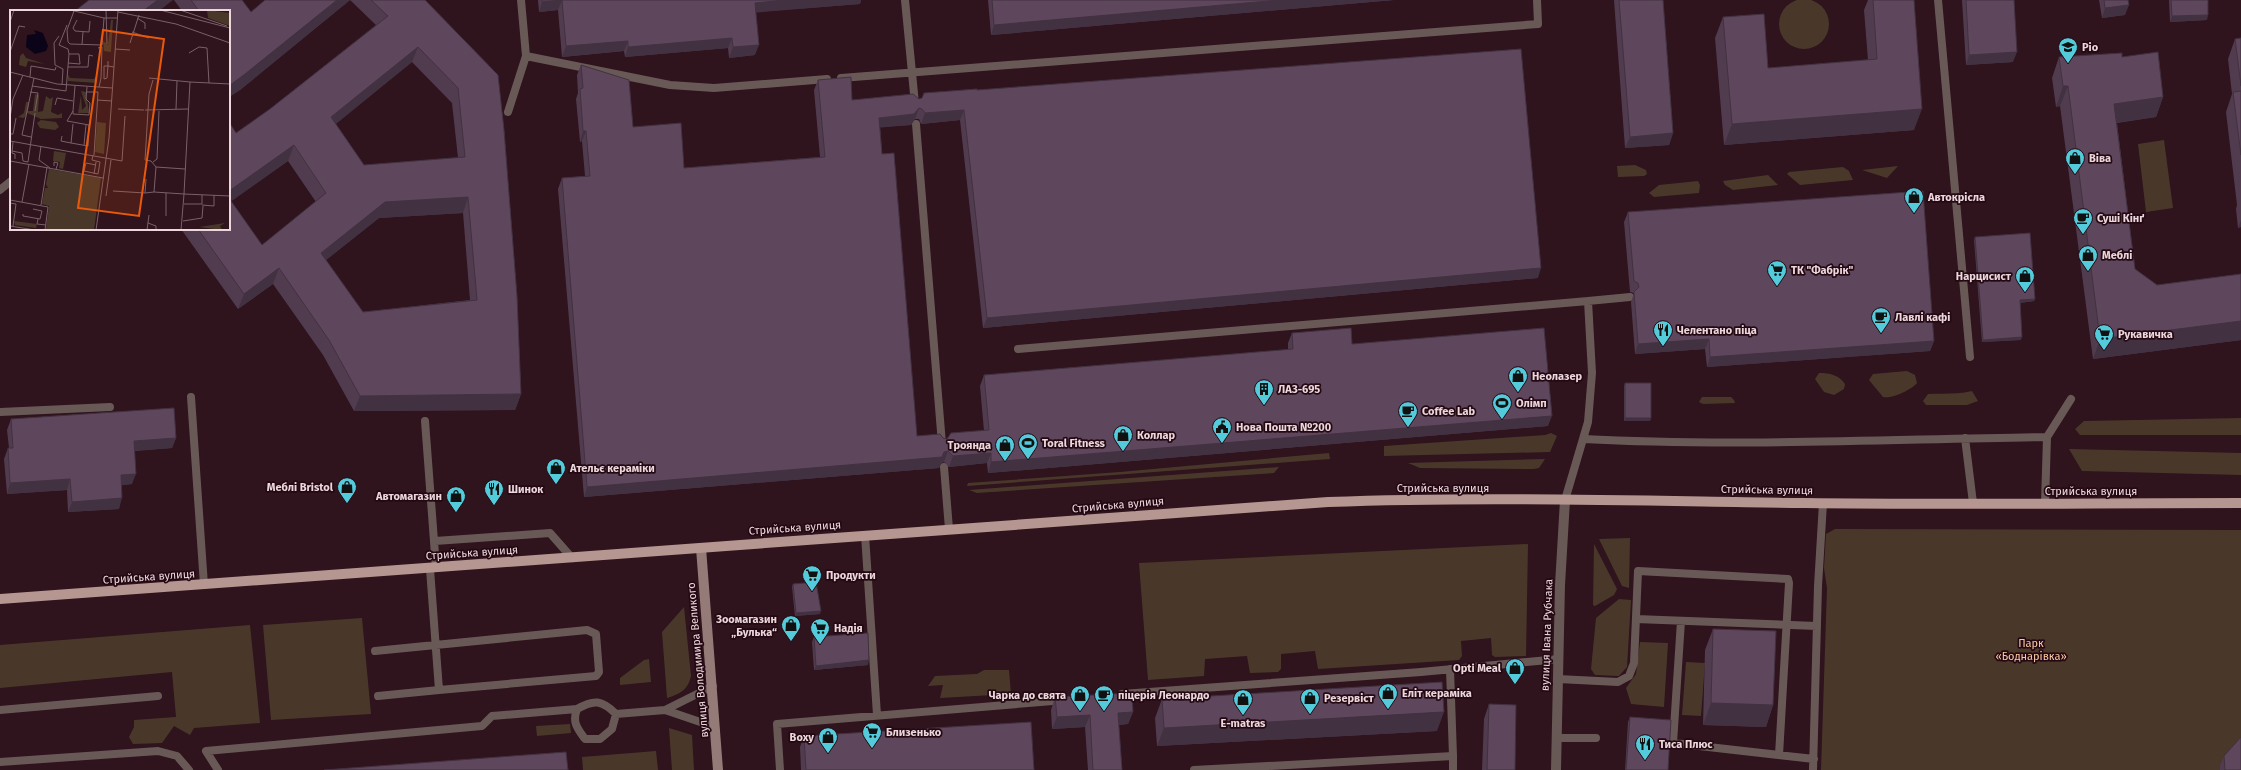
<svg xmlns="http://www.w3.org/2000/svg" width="2241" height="770" font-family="'Fira Sans',sans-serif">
	<rect width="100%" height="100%" fill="#2f131d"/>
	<!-- green -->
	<path fill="#49382a" d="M1779 24a25 25 0 1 1 50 0a25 25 0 1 1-50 0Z
		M2164,140L2173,208L2146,212L2138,144Z
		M1635,165L1646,170L1647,174L1644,176L1618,177L1617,166Z
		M1898,166L1887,178L1862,170Z
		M1843,167L1849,171L1853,180L1800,185L1787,174L1789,172Z
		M1768,175L1778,185L1733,190L1725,185L1723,181Z
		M1698,181L1700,185L1699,193L1654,197L1649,193L1659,185Z
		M1907,371L1915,375L1917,383C1911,390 1892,399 1883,397L1869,380L1873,374Z
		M1819,373C1830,373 1839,375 1845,384L1844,389L1834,395L1824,392L1815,379Z
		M1972,391L1978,401L1967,405H1926L1923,401L1928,394C1943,393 1957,395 1972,391Z
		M1702,397H1731L1734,400L1735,403L1703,404L1699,402Z
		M2241,418V435H2080L2075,429L2084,421Z
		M1551,433L1557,436L1550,452L1384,456V446L1545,435Z
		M2069,449L2241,453V475L2082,471Z
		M1329,453L1330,459L967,486L968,483L1120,472Z
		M1545,459L1539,468L1534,469L1420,468L1408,463Z
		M1279,467L1274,473L977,493L969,490Z
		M1835,529L2241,530V770H1821L1827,588L1824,568L1826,534Z
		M1630,538L1629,588L1622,586L1599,539Z
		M1528,544L1526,656L1495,657L1492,655L1491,638L1461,641L1462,656L1459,660L1318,669L1315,651L1281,654V669L1278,672L1250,673L1247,656L1205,659L1204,676L1148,680L1139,563Z
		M1594,544L1617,589L1614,595L1595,606L1593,605Z
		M1619,599L1631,600L1627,667L1619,676L1595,675L1591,669L1596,618Z
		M684,607L691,676C688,690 680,694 667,698L662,632Z
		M362,618L371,714L271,720L263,625Z
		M250,625L260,723L194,728L190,735L174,726L162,743L133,744L129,737L134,727V720L176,717L172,672L0,688V645Z
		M1640,642L1668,643L1664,707L1631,704L1626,688L1636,674Z
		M649,659L651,682L620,685V678L644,660Z
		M1686,662L1705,663L1701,716L1682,715Z
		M984,670H1009L1011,694L940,698L943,685L928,686L935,676L977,674Z
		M570,724L571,733L537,736L536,726Z
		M669,728L692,735L694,770H672Z
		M656,751L658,770H583L582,757Z"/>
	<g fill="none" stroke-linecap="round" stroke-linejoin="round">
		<!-- service -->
		<path stroke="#695956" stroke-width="8" d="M905,0L915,104
			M1938,0L1970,357
			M526,56L670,85L714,88L827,79
			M841,78L1538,24L1537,0
			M508,112L526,56L521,0
			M916,124L942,444
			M0,190L11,181
			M1588,301L1630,297
			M1018,349L1588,301L1592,373L1588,422L1565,500
			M191,397L204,585
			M0,412L110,407
			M425,421L436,568
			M1965,438L1973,503
			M1583,439C1737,447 1892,439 2047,437
			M944,467L949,529
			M2045,503L2047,437L2071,399
			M865,535L877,715
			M435,541L550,533L572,558
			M1636,619L1817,626
			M1681,621L1673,743L1814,759
			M375,651L587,630L596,634L599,672L596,676L439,690L430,569
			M1450,669L1453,756
			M1558,679L1618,682L1629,676L1634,663L1638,571L1788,579L1789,583L1779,755
			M1122,694L1421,672L1559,659
			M378,696L439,690
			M577,709C572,722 577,728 585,739H600L612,729L616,714
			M0,710L158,696
			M665,710L715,727
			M1557,738H1596
			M0,762L158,751L177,756L189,770
			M218,770L206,751L482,726L492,716L577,709C594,699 602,700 616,714L665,710L713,686
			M780,770L777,724L1065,700
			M1194,770L1453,756V770
			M1813,770L1818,586L1823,503"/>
		<!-- tertiary -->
		<path stroke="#695956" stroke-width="10" d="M1556,770L1560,585L1565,500"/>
		<!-- secondary -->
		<path stroke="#957b77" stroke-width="10" d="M701,548L718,770"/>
		<!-- primary -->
		<path stroke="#b69690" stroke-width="10" d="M0,599L1328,502C1487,496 1646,501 1805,503C1950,505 2096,503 2241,503"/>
	</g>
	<!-- wall -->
	<path fill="#513c4f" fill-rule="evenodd" d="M174,0H242L251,12L265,0H425L498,75L504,130L517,296L521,394L515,410L354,411L323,355L273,284L238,309L181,229H229V122L236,133L270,109L376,25L350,0L240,90L229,97V11H182ZM412,62L452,103L458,158L364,165L335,124ZM288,161L316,202L262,245L231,201ZM463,213L470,300L363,312L326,260L379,218Z
		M538,0H861L860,4L756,12L755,55L729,58L728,48L625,57L624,51L562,57L558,10L539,12Z
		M988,0H1394L991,35Z
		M1614,0H1663L1673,133L1669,145L1625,148Z
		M1868,0H1914V130L1724,145L1715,38L1723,17L1768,68L1868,60L1864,10Z
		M1962,0H2014L2013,62L1966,65Z
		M2099,0H2128L2125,15L2102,18Z
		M2169,0H2208L2207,20L2170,22Z
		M2241,38V227L2238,228L2236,209L2237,205L2226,112L2232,94L2228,59L2235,39Z
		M2059,57H2122L2163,97L2156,117L2117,123L2135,269L2157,285L2241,274V340L2093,359L2060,106L2056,107L2052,78Z
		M581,65L633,127L684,168L820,157L814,90L818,80L852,100L919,99L977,90L1538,278L983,328L960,120L921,124L919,119H915L911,125L880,127L882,154L917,436L947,439L984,431L980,386L984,375L1288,350V343L1292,333L1352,344L1548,426L988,473L987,463L949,467L944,462L941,463L939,468L584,497L558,189L562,178L585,176L582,141L580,142L576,99L578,93L577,75Z
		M1628,212L1934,341L1930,351L1707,367L1705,349L1635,354L1631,302L1634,293L1630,292L1624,222Z
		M1975,237L2035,299L2034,301L2020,303L2021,340L1982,342L1974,240Z
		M1625,383L1651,418L1650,421H1624V386Z
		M11,419L176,438L172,448L135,451L132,484L122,485L119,509L68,512L67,490L7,494L4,459L8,448H9L7,430Z
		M793,584L820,614L795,616L792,587Z
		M1713,629L1773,705L1766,727L1703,725L1705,650Z
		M814,637L868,665L814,670L812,642Z
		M1055,697L1133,712L1128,724L1119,725L1122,770H1088L1085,727L1052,729L1051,710Z
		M1162,699L1437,731L1157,746L1155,718Z
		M1489,704L1515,770H1482L1484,719Z
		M1630,717L1668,770H1625L1628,722Z
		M804,736L1034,770H801L800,747Z
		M2224,756L2241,770H2220V766Z"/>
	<!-- shaded-wall -->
	<path fill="#423140" d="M158,0H173L159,11H143Z
		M337,0H350L240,90L229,97V86Z
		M562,0L558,10L539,12L542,2Z
		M785,0H861L860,4L751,13L755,3Z
		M1280,0H1394L991,35L994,25Z
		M2129,5L2125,15L2102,18L2105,8Z
		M2208,15L2207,20L2170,22L2172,16Z
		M732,38L728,48L625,57L628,47Z
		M628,41L624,51L562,57L566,46Z
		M759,45L755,55L729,58L733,47Z
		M418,47L412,62L325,133L331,117Z
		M2017,52L2013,62L1966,65L1969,55Z
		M2063,86H2068L2060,106L2056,107Z
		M2163,97L2156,117L2107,124L2114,104Z
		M919,108L915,119L911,125L875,128L879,118Z
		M1922,109L1914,130L1724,145L1732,124Z
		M964,110L960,120L921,124L925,113Z
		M583,131H586L582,141L580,142Z
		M1673,133L1669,145L1625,148L1630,137Z
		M294,145L288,161L229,203V191Z
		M468,197L463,213L379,218L316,268L321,253L385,202Z
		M2241,220V227L2238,228Z
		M279,268L273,284L238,309L244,294Z
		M1541,268L1538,278L983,328L987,318Z
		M2035,299L2034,301L2019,303L2020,300Z
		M2241,321V340L2093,359L2100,339Z
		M2022,337L2021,340L1982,342L1983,340Z
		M1709,339L1705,349L1635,354L1638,344Z
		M1934,341L1930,351L1707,367L1710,357Z
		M521,394L515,410L354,411L360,396Z
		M1552,416L1548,426L988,473L991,462Z
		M1625,418H1651L1650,421H1624Z
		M176,438L172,448L130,451L134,441Z
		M948,451L944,462L941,463L939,468L584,497L587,487L944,452Z
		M991,453L987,463L949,467L953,456Z
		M136,474L132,484L117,486L121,475Z
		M70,479L67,490L7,494L10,483Z
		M122,498L119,509L68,512L72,502Z
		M821,611L820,614L795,616L796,613Z
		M869,660L868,665L814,670L816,666Z
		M1711,703L1773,705L1766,727L1703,725Z
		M1133,712L1128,724L1114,725L1118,713Z
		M1444,712L1437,731L1157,746L1164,728Z
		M1090,715L1085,727L1052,729L1057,717Z"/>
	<!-- building -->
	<path fill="#5e465c" stroke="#423140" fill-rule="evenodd" d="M89,0H158L143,11H75Z
		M191,0H242L251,12L265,0H337L245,74L229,86V11H199Z
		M371,0H425L498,75L504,130L517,296L521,394L360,396L329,340L279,268L244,294L198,229H229V198L262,245L326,193L294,145L229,191V122L236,133L270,109L388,16ZM418,47L458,88L465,157L364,165L331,117ZM468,197L477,300L363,312L321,253L385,202Z
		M542,0H785L755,3L759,45L733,47L732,38L628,47V41L566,46L562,0L542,2Z
		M992,0H1280L994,25Z
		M1619,0H1663L1673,133L1630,137Z
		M1873,0H1914L1922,109L1732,124L1723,17L1764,14L1768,68L1877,59Z
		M1966,0H2014L2017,52L1969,55Z
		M2104,0H2128L2129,5L2105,8Z
		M2171,0H2208V15L2172,16Z
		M2241,38V86L2235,39Z
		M1521,49L1541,268L987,318L964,110L925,113L922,109L919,108L914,114L879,118L882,154L894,153L917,436L940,434L943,438L947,439L951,433L989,430L984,375L1293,349L1292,333L1351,328L1352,344L1544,328L1552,416L991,462V453L953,456L948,451L944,452L942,457L587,487L562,178L590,176L586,131H583L580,89L583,88L581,65L629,80L633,127L681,123L684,168L825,157L818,80L851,77L852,100L913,94L919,99L922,98L924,93L977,89V90Z
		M2158,52L2163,97L2114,104L2135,269L2157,285L2241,274V321L2100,339L2068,86H2063L2059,57L2122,53V57Z
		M2241,91V155L2233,92Z
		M1923,191L1934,341L1710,357L1709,339L1638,344L1634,292L1639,287L1638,283L1634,281L1628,212Z
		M2030,233L2035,299L2020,300L2022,337L1983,340L1975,237Z
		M1625,383H1651V418H1625Z
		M174,408L176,438L134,441L136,474L121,475L122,498L72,502L70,479L10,483L8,448H13L11,419Z
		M816,582L821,611L796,613L793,584Z
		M1713,629L1776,631L1773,705L1711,703Z
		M868,633L869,660L816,666L814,637Z
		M1442,682L1444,712L1164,728L1162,699Z
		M1132,693L1133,712L1118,713L1122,770H1093L1090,715L1057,717L1055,697Z
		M1489,704L1516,705L1515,770H1487Z
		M1630,717L1671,720L1668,770H1626Z
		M1031,722L1034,770H806L804,736Z
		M2241,737V770H2225L2224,756Z
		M566,752L568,770H324Z"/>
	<!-- icons -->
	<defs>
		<symbol id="school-pin" viewBox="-11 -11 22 30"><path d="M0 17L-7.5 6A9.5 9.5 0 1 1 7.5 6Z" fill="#53cbdb" stroke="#240913"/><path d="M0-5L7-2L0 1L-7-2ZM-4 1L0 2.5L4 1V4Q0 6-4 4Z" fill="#111"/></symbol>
		<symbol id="shop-pin" viewBox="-11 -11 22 30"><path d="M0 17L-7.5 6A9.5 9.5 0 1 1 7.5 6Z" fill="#53cbdb" stroke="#240913"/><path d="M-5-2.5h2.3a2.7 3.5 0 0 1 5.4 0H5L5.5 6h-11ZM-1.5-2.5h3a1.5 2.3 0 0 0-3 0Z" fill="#111"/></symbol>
		<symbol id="cafe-pin" viewBox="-11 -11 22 30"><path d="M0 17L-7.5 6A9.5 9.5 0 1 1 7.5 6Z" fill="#53cbdb" stroke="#240913"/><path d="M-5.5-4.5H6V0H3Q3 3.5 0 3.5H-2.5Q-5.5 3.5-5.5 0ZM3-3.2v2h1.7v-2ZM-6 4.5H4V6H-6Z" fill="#111"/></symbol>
		<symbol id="supermarket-pin" viewBox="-11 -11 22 30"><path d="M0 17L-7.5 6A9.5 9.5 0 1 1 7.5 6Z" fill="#53cbdb" stroke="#240913"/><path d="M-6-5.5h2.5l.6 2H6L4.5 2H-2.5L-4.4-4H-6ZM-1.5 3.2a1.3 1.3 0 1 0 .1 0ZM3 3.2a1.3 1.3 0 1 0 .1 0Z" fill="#111"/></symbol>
		<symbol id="restaurant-pin" viewBox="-11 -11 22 30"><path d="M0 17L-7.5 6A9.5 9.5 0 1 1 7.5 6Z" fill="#53cbdb" stroke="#240913"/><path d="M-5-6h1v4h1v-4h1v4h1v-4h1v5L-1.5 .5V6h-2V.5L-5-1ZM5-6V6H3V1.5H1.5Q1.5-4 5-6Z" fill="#111"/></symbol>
		<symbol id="building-pin" viewBox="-11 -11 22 30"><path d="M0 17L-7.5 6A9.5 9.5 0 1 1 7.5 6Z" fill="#53cbdb" stroke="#240913"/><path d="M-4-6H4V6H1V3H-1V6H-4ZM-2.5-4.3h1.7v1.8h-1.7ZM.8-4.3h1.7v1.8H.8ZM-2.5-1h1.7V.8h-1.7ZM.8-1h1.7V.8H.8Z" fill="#111"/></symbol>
		<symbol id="stadium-pin" viewBox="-11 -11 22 30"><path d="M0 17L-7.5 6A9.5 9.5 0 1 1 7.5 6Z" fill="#53cbdb" stroke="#240913"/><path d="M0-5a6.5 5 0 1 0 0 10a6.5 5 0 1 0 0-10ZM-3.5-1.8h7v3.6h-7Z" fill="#111"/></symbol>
		<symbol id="civic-pin" viewBox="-11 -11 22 30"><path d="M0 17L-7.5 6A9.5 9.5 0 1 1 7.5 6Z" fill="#53cbdb" stroke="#240913"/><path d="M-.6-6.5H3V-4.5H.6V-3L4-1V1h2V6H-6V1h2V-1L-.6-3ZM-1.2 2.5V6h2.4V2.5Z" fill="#111"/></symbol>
	</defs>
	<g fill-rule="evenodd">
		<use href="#school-pin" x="2057" y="36" width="22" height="30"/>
		<use href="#shop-pin" x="2064" y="147" width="22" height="30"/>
		<use href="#shop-pin" x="1903" y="186" width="22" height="30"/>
		<use href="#cafe-pin" x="2072" y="207" width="22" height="30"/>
		<use href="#shop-pin" x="2077" y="244" width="22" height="30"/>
		<use href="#supermarket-pin" x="1766" y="259" width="22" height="30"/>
		<use href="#shop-pin" x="2014" y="265" width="22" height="30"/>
		<use href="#cafe-pin" x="1870" y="306" width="22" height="30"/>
		<use href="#restaurant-pin" x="1652" y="319" width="22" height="30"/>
		<use href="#supermarket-pin" x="2093" y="323" width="22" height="30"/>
		<use href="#shop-pin" x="1507" y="365" width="22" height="30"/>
		<use href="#building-pin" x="1253" y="378" width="22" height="30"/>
		<use href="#stadium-pin" x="1491" y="392" width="22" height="30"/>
		<use href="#cafe-pin" x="1397" y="400" width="22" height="30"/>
		<use href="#civic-pin" x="1211" y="416" width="22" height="30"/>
		<use href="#shop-pin" x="1112" y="424" width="22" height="30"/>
		<use href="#stadium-pin" x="1017" y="432" width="22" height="30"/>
		<use href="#shop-pin" x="994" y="434" width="22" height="30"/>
		<use href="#shop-pin" x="545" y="457" width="22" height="30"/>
		<use href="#shop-pin" x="336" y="476" width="22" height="30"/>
		<use href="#restaurant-pin" x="483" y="478" width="22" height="30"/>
		<use href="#shop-pin" x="445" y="485" width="22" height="30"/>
		<use href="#supermarket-pin" x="801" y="564" width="22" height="30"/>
		<use href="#shop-pin" x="780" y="614" width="22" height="30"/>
		<use href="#supermarket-pin" x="809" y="617" width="22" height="30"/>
		<use href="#shop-pin" x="1504" y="657" width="22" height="30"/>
		<use href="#shop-pin" x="1377" y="682" width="22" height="30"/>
		<use href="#shop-pin" x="1069" y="684" width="22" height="30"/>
		<use href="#cafe-pin" x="1093" y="684" width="22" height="30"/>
		<use href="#shop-pin" x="1299" y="687" width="22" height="30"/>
		<use href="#shop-pin" x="1232" y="688" width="22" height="30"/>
		<use href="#supermarket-pin" x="861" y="721" width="22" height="30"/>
		<use href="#shop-pin" x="817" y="726" width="22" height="30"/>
		<use href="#restaurant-pin" x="1634" y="733" width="22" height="30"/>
	</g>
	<g text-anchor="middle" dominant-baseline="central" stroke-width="3.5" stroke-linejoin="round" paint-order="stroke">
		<!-- poi labels -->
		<g font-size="11" font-weight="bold" fill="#ebd7dc" stroke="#240913" text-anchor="start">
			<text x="2082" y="47">Ріо</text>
			<text x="2089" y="158">Віва</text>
			<text x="1928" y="197">Автокрісла</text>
			<text x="2097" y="218">Суші Кінґ</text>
			<text x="2102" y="255">Меблі</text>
			<text x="1791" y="270">ТК "Фабрік"</text>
			<text x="2011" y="276" text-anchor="end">Нарцисист</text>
			<text x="1895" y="317">Лавлі кафі</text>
			<text x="1677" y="330">Челентано піца</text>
			<text x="2118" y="334">Рукавичка</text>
			<text x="1532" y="376">Неолазер</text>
			<text x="1278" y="389">ЛАЗ-695</text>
			<text x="1516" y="403">Олімп</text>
			<text x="1422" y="411">Coffee Lab</text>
			<text x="1236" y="427">Нова Пошта №200</text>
			<text x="1137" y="435">Коллар</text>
			<text x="1042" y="443">Toral Fitness</text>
			<text x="991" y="445" text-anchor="end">Троянда</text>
			<text x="570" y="468">Ательє кераміки</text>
			<text x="333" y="487" text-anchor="end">Меблі Bristol</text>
			<text x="508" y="489">Шинок</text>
			<text x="442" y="496" text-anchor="end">Автомагазин</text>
			<text x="826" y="575">Продукти</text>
			<text x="777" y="619" text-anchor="end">Зоомагазин<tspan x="777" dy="13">„Булька“</tspan></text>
			<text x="834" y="628">Надія</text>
			<text x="1501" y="668" text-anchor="end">Opti Meal</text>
			<text x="1402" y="693">Еліт кераміка</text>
			<text x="1066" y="695" text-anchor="end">Чарка до свята</text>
			<text x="1118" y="695">піцерія Леонардо</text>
			<text x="1324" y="698">Резервіст</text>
			<text x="1243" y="723" text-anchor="middle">E-matras</text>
			<text x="886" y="732">Близенько</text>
			<text x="814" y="737" text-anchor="end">Boxy</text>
			<text x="1659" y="744">Тиса Плюс</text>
		</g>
		<!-- street labels -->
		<g font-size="11" fill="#ebd7dc" stroke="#240913">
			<text x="1443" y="488">Стрийська вулиця</text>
			<text transform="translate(1767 490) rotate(1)">Стрийська вулиця</text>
			<text x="2091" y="491">Стрийська вулиця</text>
			<text transform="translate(1118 505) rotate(-5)">Стрийська вулиця</text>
			<text transform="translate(795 528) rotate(-4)">Стрийська вулиця</text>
			<text transform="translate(472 553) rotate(-4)">Стрийська вулиця</text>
			<text transform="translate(149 577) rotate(-4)">Стрийська вулиця</text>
			<text transform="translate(1547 635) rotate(-88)">вулиця Івана Рубчака</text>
			<text transform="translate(698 660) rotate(-95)">вулиця Володимира Великого</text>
		</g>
		<!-- park labels -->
		<g font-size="11" fill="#fbcaa3" stroke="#240913">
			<text x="2031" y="643">Парк<tspan x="2031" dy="13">«Боднарівка»</tspan></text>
		</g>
	</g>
	<!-- overview -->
	<g transform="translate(10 10)">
		<rect width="220" height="220" fill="#2f131d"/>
		<path d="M197,0L220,3V16L198,8ZM101,10H103L101,42L94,41L93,31L98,35ZM13,43L16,48L35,54L18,51L16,57L9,55L10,46ZM58,65L60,68L84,69L86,66L87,73L58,71ZM71,81L76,82L79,103H68L71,85L72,100L76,96ZM25,84L29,85L28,102L33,101L36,86L40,89L43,87L41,102L48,105L52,103V108L31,109L17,103L14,108L8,107L14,103L16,92H19L18,101H23ZM31,110L46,112L49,117L45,120L30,118L27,113ZM87,112L96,113L94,144L85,142ZM44,141L56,143L53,159L49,158L50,152L43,151ZM39,159L91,168L84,220L36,219L39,196L32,194L35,178H38L36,174ZM4,211L27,214L26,218L5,215ZM215,213L210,216L212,220L189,217Z" fill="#49382a"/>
		<path d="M24,20L33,23L38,36L36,41L25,44L16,37L17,25L26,24Z" fill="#0b0418"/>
		<path fill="none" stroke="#7a6169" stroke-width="1" d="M60,0L94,8H107M96,0L97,34M150,0L220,18M170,0L217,16M64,1L57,20L58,32L60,34L92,35L94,8M108,2L166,14L220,33M127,8L135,13V19M67,10L63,18L65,21L79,22L80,11M0,12L4,0M57,15L49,35L58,39L59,44M122,22L139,28M49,26L44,33L45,55L53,59L52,75M120,33L129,5M72,34L73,22M88,38L92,37L91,68L89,77M105,39L120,40M0,42L9,16L15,17M179,43L189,37L197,38L199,73M98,51V56L97,68L94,69V56H98L104,57M58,57H78L79,45L83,46M0,62L47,74L102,78M20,67L21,56L45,60L46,57M139,68L180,72L174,184L220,186M143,70L139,84L135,150L141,151L146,157M180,72L220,74M22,76L56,81M56,81L59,44H69L70,54L58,53M20,82L28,83L25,101M77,82H88L84,145M87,90L102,91M45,95L47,88L63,91M108,99L134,100M166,99L167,71M135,100L178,99M63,101V104L79,105L80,93L76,89L77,77M0,108L3,89L13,65M63,114L61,133L78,136L79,115L57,111L63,101L65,76M0,124H3L6,108M52,126L51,131L61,133M21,127L12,125L24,68M0,131L112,151L115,106M3,132L2,143L5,144V149M74,135L76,115M31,136L29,150L40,158M2,141L12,143L13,151L18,152L25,103M0,151L93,168M143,152L147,149L149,101M44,156V152L48,153L46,159M74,161L88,164L90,152L82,150L83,145M74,161L76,153L86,155M84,164L86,152M103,181L135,183L136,169M144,182L174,184L171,220M135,183L144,182L146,157L175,159M96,186L101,150M0,190L38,197L35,220M12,192L19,154M0,193L6,194L3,216M174,194H192V185M31,195L37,157M192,195L204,196V185M13,204V206L30,209L32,201L23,199M156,206V183M28,209L27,214L36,215M173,211L192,208L193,196M138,213L146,216V220M0,216L25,220M86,220L99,128L108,0M137,220L139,205"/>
		<path fill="#e8590c" fill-opacity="0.15" stroke="#e8590c" stroke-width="2" d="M93,20L154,29L129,206L68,198Z"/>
		<rect width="220" height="220" fill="none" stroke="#ebd7dc" stroke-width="2"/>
	</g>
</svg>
